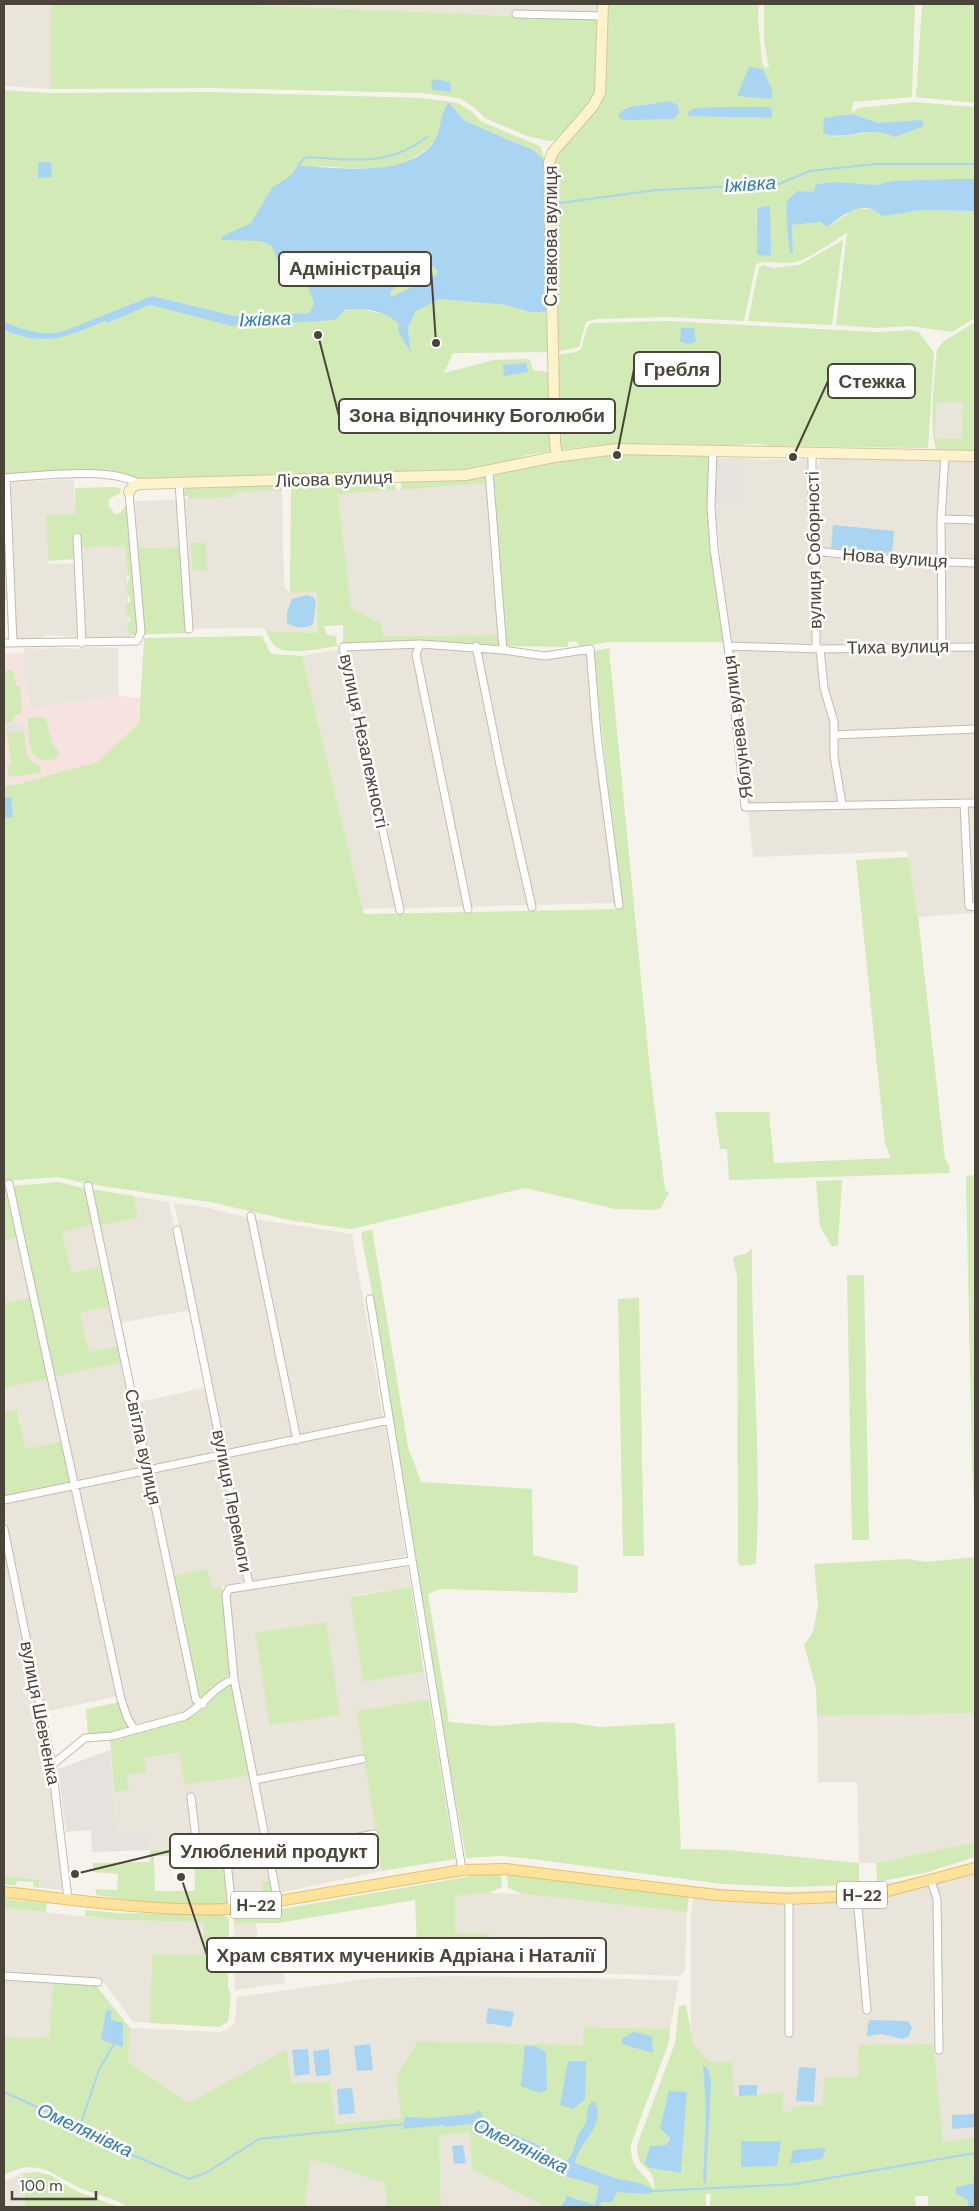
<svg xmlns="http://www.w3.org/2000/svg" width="979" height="2211" font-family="'DM Sans',sans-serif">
	<rect width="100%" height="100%" fill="#f6f3ec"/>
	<!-- residential -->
	<path fill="#eae5da" d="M4,4H51V89L4,86Z
		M238,4H599L598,20Z
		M937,402L963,403L961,439L935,438Z
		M738,458L761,459L762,461L766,459L808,460L815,472L820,459L835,458L975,460V913L918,917L907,851L753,857L715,506H737Z
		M74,479L75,514L47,515V542L48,564L76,563L79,637L47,635L42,639H16L11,482Z
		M4,482L8,600H4Z
		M487,483L497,635L383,636L382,624L351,608L338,494Z
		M282,491L284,587L290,593L318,592V633L266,631L264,628L191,629L184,499L231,497L237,492Z
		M177,500L179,547L138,548L135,501Z
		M125,546L130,637H84L79,547Z
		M420,646L473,649L545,660L587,652L616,903L363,909L302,656L352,647Z
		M49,647L80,649V647L118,648L119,696L30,709L22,664L23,653L25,648L48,649Z
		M134,1196L169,1202L191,1310L120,1323L99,1226L138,1218Z
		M174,1203L209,1208L249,1218L294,1437L225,1451Z
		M255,1219L352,1234L383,1417L299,1436Z
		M94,1224L103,1266L72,1273L62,1231Z
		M18,1237L31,1297L4,1303V1240Z
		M111,1306L120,1346L89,1353L80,1313Z
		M123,1362L145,1468L76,1482L54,1377Z
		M48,1379L62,1441L26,1449L18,1410L4,1412V1388Z
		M207,1387L220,1452L149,1467L136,1403Z
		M385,1424L406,1556L251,1582L226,1457Z
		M222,1458L246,1581L212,1589L173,1576L150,1473Z
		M146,1474L195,1708L167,1719L136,1725L130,1716L124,1698L77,1488Z
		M72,1489L118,1696L44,1712L4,1514V1503Z
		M4,1544L49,1765L63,1882L4,1876Z
		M407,1565L411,1587L350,1596L363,1682L424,1672L429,1699L356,1711L382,1871L279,1893L238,1679L230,1596L231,1592Z
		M975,1713V1842L876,1863H859L857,1782H818L817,1716Z
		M180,1753L184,1785L250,1776L270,1881L262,1882L263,1892L232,1895L229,1861L225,1858L203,1857L199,1848L150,1850L149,1834H117L114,1792L129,1790L127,1775L144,1758Z
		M975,1861V2144L690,2182L691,1917L695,1886L755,1892L853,1890L930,1875Z
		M489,1893L523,1894L687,1912L685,1971L680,1976L489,1970V1934L455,1933V1896Z
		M5,1908L117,1920L204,1922L203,1955L152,1954L150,2023L133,2022L102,1980L4,1973Z
		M234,1923H256L260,1951L281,1948L285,1983L235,1990Z
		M458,1976L679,1980L670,2029L584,2027V2045L418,2041L396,2076L401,2118L334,2124L330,2082L291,2084L287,2049L188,2103L128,2062L130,2028L220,2032L225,2031L233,2025L235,2021L237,1997L373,1978Z
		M4,1978L53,1982L49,2037L4,2038Z
		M471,2132L472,2169L546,2207H441L439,2136Z
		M309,2160L329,2164L385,2184L387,2207H305Z
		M23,2173L25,2207H4V2181Z"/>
	<!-- industrial -->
	<path fill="#e6e2dd" d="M716,458H738V506L714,505Z
		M110,1750L117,1834L149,1833L150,1850L92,1852L91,1830L66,1832L58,1769Z"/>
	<!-- medical -->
	<path fill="#f6e3e0" d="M23,653L22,664L30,709L119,696L140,698L139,723L97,762L18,784L4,786V654Z"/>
	<!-- green -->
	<path fill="#d2eab5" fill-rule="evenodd" d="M51,4H238L598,20L596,91L589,103L557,140L549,141L527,136L485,118L475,108L459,98L423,93L212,88L51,89Z
		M608,4H759L758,19L762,63L764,67L769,68L764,40V4H915L912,97L853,102L852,113L858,108L913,102L975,107V179L894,181L876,185L837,182L816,184L814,191L786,209L789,223L790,253H793L792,225L821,222L827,227L846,215L851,209L858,208L903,212L923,210L975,211V318L952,332L911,326L877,328L836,325L847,233C832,242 815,255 799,261C784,266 769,259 756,264L744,321L668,317L597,319L586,322L579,347L555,352L552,163L556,154L596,109L605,71ZM670,101L674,119L624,108L629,107ZM727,107L772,111V118L739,117ZM852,114L878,123L884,131L833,137ZM760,207L769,257L765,255L756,224L757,208Z
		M922,4H975V103L916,97Z
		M4,90L49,93L212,92L423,98L458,103L472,112L482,122L540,146L546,162L550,352L453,353L444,373L494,360L527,359L530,360L533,370L548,372L553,451L527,455L509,461L473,468L457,470L140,480L115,473L4,476V330C47,347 64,338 105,321L108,323L150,305L231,326L358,309L387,314L399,324L411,351L408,328L416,311L440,299L506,305L530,312L533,150L465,121L449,104L448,132C435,142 422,154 407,161C380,172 347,168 319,166L329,301L310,313L235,316L152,296L61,332C40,336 23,331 4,322Z
		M843,240L832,325L748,321L759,267L763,265L773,268L799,265Z
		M434,267L439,272L436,275L393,298L389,293C397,281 420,270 434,267Z
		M668,321L877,332L911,330L919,332L934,353L928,448L769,446C754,441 739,446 724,445C668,444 614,441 559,450L555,355L576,352L581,349L587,328L591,323Z
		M975,322V451L937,450C928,435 935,370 937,350L944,341ZM937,402L963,403L961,439L935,438Z
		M605,454L612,456L630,454L707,455L711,458L713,549L724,642H608L579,647L577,641L568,642V647L505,646L493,475L560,460Z
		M484,477L487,479L501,642L497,646L420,641L343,644V625L324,626L327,635L336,636L337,646C322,648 285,657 274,645C271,642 268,635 266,631L318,633L317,592L290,593L291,485L395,482L396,490L338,494L351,608L382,624L383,636L497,635L487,483L401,490V482Z
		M282,484V491L237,492L231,497L189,499L188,496H183L185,488Z
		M113,487L121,488L120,493L109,499V508L112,509L114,514L121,513L128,501H132L134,506L137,548L179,547L187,633L130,635L127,627L131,618L127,616L125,606L131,601L125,589L130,576L127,575L125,546L79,547L74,540V559L48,561L46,515L75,514V488Z
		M191,543H206L207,570H192Z
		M262,636L271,654L302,656L364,914L622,909L593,651L609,648L650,1071L665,1190L669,1193L661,1208L653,1210L615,1209L525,1188L351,1229L294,1221L210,1202L88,1184L59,1177L4,1181V818L12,817L11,797L4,798V786L18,784L97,762L139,723L144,638Z
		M11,670L14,673L16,686H20L22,711L21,714H15L13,722L4,724V671Z
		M43,717L46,720L52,744L60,753L55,759C25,767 30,739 28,718Z
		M24,731C26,744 24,762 40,765L41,773L9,777L7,765L11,764L7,733Z
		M908,857L918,917L945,1159L949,1165L950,1173L729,1180L727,1149H720L715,1112H769L774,1163L891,1158L885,1144L856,860Z
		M975,1175V1527L972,1464L966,1176Z
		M842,1180L838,1245L832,1247L820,1226L816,1181Z
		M59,1182L86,1189L94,1224L62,1232L72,1273L103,1266L111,1306L80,1313L89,1352L120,1346L123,1362L54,1377L12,1186Z
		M7,1186L18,1237L4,1240V1187Z
		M91,1189L134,1196L138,1218L99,1226Z
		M372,1229L408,1447L421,1482L532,1489L533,1555L578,1566V1589L577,1593L440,1589L428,1594L449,1722L494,1726L542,1722L575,1723L599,1727L675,1723L681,1849L730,1850L859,1863V1885L789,1887L723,1884L523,1858L501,1856L466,1858L437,1697L373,1298L361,1233Z
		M752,1248C751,1354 762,1459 756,1564L741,1566L738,1563L737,1276L733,1260L735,1256L746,1254Z
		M847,1275H864L869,1540H852Z
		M31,1297L48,1379L4,1388V1303Z
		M639,1298L644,1556H623L618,1299Z
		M17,1409L26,1449L62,1441L71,1483L4,1497V1412Z
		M975,1557V1713L817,1716L816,1688L804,1645L813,1632L818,1605L814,1564L908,1559L926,1562Z
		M207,1569L212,1588L221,1586L224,1593L230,1673L202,1701L199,1698L173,1576Z
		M411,1587L424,1672L363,1682L350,1597Z
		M326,1622L340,1715L270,1725L255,1633Z
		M227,1686H232L250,1776L184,1785L179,1753L144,1758L146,1772L127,1775L129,1790L114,1792L110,1741L135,1732L169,1725L186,1719L197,1713Z
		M429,1699L455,1859L382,1871L356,1711Z
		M120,1702L130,1727L112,1732L88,1734L86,1709Z
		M975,1842V1857L928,1872L877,1882L876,1863Z
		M195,1849L196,1857L224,1862L228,1904H160L96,1895V1889L117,1890L118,1874L93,1872V1863L150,1862V1850ZM194,1855L195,1891H155L154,1856Z
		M483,1874L501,1875L502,1887L489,1893L455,1896V1933L489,1934V1970H418L415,1900L278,1923H234V1913L282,1909Z
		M507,1875L689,1897L687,1912L523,1894L508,1888Z
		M4,1876L40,1880L39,1888L33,1887V1882L17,1881L16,1886L4,1884Z
		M270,1881L272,1891L267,1898L233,1902L232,1895L262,1892V1882Z
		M4,1899L47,1903L46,1912L5,1908L4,1922Z
		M85,1910L118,1913L224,1915L229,1919L228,1988L231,1994L228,2022L219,2027L150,2023L152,1954L203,1955L204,1922L117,1920L85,1916Z
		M53,1982L95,1984L130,2028L128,2062L188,2103L287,2049L291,2083L330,2082L335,2124L401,2118L396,2076L418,2041L583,2045L584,2027L670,2029L669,2042L631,2144C630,2171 643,2169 654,2190C657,2164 636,2174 637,2145L675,2043L679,2006L686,2005L693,2044L710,2062H732L734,2097L783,2092V2113L791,2112L793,2106L823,2105L824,2077H859L858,2045L933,2044L943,2142L975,2137V2183L956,2187L968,2200V2207H928V2196H915L916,2207H710L711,2194H706V2207H546L472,2169L470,2132L439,2136L441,2207H387L385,2184L329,2164L310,2160L305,2207H128C113,2197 96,2195 80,2188C51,2174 39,2157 4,2175V2038L49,2037ZM106,2010L112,2011L111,2020L123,2047L114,2044ZM703,2066L711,2082L706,2183L703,2181L706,2111ZM687,2092L681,2173L650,2146L666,2145Z
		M36,2172L50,2175L76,2191L119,2207H25L23,2173Z"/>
	<!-- parking -->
	<path fill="#e5e3e0" d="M23,723L24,731L4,733V725Z
		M40,1880L63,1882V1890L39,1888Z"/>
	<!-- water -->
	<path fill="#a9d4f2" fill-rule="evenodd" d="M749,67L763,69L772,90V99L737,96Z
		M434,79L450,82L451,92L433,90L431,84Z
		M670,101L678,106L679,113L674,119L623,120L619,118V113L629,107Z
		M449,103L465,121L533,150L546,162L549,312H530L506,305L440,299L416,311L408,328L411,353L398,331L399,324C381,309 367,308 345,310L335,320L231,326L150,305L108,323L105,321C64,338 47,347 4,330V322C24,330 40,336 61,332L152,296L235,316L310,313L314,303L308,286C288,275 279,269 272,246L261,241L222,240L221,237L251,223L272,188L290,176L298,166C337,167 406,179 434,142C442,130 439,113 449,103ZM434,267L438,272L436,275L392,297L390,293C397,281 420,270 434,267Z
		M727,107H770L772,111V118L689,116L688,112L695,108Z
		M852,114L878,123L922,120L924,126L894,137C872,124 846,142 823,133L824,118Z
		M38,162H51L52,177L38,178Z
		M952,179H975V211L923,210L882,216C864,197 843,215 827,227L821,222L792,225L793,253L790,254C789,245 785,207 787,202C789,198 794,194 798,191L809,192L814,191L816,184L837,182L876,185L893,181Z
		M770,206L771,256L759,255L757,253V208Z
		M681,328H694L696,342L688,344L680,341Z
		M526,363L528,372L504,376L503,365Z
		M833,525L894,531L892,554L831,548Z
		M307,595L313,597L316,602L313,624C307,629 293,628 287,623V612L292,599Z
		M11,797L13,817L4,818V798Z
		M488,2008L514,2012L511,2027L486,2023Z
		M106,2010L112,2011L111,2020L123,2023V2047L101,2040Z
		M870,2020L908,2021L912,2028L908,2037L902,2039L882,2034L867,2036L868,2023Z
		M633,2032L652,2036L653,2053L622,2044V2039Z
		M370,2044L373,2070L357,2071L354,2046Z
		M525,2046H535L546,2052L547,2090L539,2093L521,2086Z
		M308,2049L310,2074L295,2076L292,2050Z
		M329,2049L331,2075L316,2076L313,2051Z
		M568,2061H586L585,2099L573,2109L560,2105Z
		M703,2065L708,2069L711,2082L706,2184L703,2181L706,2111Z
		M799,2067L816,2068L814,2102L796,2101Z
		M739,2085H757V2095L739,2096Z
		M352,2088L355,2113L339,2115L337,2089Z
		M669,2091L687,2092L681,2173L650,2168L645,2164L650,2146L666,2145L670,2138L660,2128Z
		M592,2102H595C606,2127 579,2141 575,2163L614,2178L643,2184L655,2191L647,2194L617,2192L612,2202H602L598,2207H562V2204L566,2200V2196L595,2205L599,2186L555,2173L513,2146L469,2124L445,2127L443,2125L403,2129L405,2117L431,2118L472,2114L479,2110L483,2117L482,2120C498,2130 516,2135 532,2142C545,2148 554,2158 567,2161L572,2154L578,2135L586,2123L588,2107Z
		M975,2114V2127L952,2129V2115Z
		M741,2141H781L777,2166L741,2167Z
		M463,2145L466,2163L454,2164L452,2146Z
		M826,2148L822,2159L790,2164L793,2150Z
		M975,2183V2207H968V2200L956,2194V2187Z"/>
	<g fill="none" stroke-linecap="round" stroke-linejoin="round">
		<!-- stream -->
		<path stroke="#a9d4f2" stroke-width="2" d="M298,166L304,158L310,157C354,160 390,166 427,137
			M553,204L656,190L779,184L810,171L875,164H975
			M4,2092L79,2126L133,2155L189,2179L206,2173L259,2139L405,2124
			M80,2126L99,2070L114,2044
			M654,2191L795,2184L975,2153"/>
		<defs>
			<path id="street" d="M516,14L602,16
				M713,450L711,506L714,549L728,646L745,807L975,803
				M812,452V513L816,551V648
				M489,471L503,650L545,656L590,649L597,735L619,905
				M4,478C37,476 113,466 139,484
				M6,478L13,643
				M179,483L189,629
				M941,519L975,520
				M77,537L82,643
				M816,551L892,560L975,563
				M4,643L137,641L141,632L129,492
				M420,644L416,654L468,909
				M476,646L500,765L532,907
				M728,646L820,649L975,647
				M942,646L941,519L945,456
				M820,649L824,688L834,722V735
				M964,803L969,906L975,907
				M842,804L834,756V735L975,729
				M400,910L343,647L420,644L503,650
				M9,1184L121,1699L127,1717L134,1729
				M88,1186L196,1700L203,1704
				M251,1216L297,1440
				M177,1230L249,1585
				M370,1299L462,1870
				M4,1500L389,1420
				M4,1529L52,1765L68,1899
				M52,1765L85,1738L112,1736L185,1716C202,1706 216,1685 234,1679
				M254,1780L362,1759
				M191,1797L198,1856L202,1859L227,1862L232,1909
				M269,1855L374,1834
				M931,1881L937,1899L939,2050
				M857,1896L867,2010
				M789,1899V2033
				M278,1902L234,1679L226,1595L229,1589L411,1561
				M4,1976L98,1982"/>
			<path id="secondary" d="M557,456L555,443L549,162L553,152L593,106L600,93L603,4
				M129,492L133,486L139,484L466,475L554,457L617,449L975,456"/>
			<path id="primary" d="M4,1892C79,1900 156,1912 232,1909L462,1870L506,1869L716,1895L789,1899L857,1896L884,1892L975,1868"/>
		</defs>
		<!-- street casing -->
		<use href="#street" stroke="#c2bbae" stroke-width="9"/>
		<!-- secondary casing -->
		<use href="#secondary" stroke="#d6c79b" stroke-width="12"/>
		<!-- primary casing -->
		<use href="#primary" stroke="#e6c16a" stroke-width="12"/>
		<!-- street -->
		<use href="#street" stroke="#fff" stroke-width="7"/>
		<!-- secondary -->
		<use href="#secondary" stroke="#fff3cd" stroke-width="10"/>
		<!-- primary -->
		<use href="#primary" stroke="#ffe39c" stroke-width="10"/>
	</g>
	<g text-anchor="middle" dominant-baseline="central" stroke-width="5" stroke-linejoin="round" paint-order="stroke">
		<!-- shield labels -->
		<g fill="#fff" stroke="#817c74" stroke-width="1">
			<rect x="837" y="1881.5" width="50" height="27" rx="4"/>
			<rect x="231" y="1891.5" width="50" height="27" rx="4"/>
		</g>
		<g font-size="16" font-weight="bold" fill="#4b4439">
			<text x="862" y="1895">Н-22</text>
			<text x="256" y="1905">Н-22</text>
		</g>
		<!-- street labels -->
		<g font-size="18" fill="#4b4439" stroke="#fff">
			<text transform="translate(551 236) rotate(-90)">Ставкова вулиця</text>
			<text transform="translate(334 479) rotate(-2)">Лісова вулиця</text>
			<text transform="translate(814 550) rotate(-91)">вулиця Соборності</text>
			<text transform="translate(895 558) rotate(4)">Нова вулиця</text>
			<text transform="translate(898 647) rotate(-1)">Тиха вулиця</text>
			<text transform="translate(738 727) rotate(-97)">Яблунева вулиця</text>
			<text transform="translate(364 741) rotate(78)">вулиця Незалежності</text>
			<text transform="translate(143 1447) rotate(78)">Світла вулиця</text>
			<text transform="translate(232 1501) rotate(79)">вулиця Перемоги</text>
			<text transform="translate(40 1713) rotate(79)">вулиця Шевченка</text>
		</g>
		<!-- water labels -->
		<g font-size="19" font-style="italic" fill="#2e7ab2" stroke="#fff">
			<text transform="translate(750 184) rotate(-4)">Іжівка</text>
			<text transform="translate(265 319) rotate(-2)">Іжівка</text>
			<text transform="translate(85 2130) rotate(25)">Омелянівка</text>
			<text transform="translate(521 2146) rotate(26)">Омелянівка</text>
		</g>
	</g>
	<!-- callouts -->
	<path fill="none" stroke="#4b4439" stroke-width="2" d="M436 343L431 269M617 455L634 369M793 457L828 381M318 335L339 416M75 1874L170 1851M181 1877L207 1955"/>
	<g fill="#4b4439" stroke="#fff" stroke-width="2">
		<circle cx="436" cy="343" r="5"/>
		<circle cx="617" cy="455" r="5"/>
		<circle cx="793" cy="457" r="5"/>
		<circle cx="318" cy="335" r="5"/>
		<circle cx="75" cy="1874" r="5"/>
		<circle cx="181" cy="1877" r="5"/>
	</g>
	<g fill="#fff" stroke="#4b4439" stroke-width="2">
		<rect x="279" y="252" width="152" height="34" rx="5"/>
		<rect x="634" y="352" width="86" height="34" rx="5"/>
		<rect x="828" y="364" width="87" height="34" rx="5"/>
		<rect x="339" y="399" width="276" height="34" rx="5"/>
		<rect x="170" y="1834" width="208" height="34" rx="5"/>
		<rect x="207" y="1938" width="399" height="34" rx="5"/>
	</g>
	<g font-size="19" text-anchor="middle" font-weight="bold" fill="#4b4439">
		<text x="355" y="275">Адміністрація</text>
		<text x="677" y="376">Гребля</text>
		<text x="872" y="388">Стежка</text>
		<text x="477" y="422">Зона відпочинку Боголюби</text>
		<text x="274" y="1858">Улюблений продукт</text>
		<text x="406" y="1962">Храм святих мучеників Адріана і Наталії</text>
	</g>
	<!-- border -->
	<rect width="979" height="2211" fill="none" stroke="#4b4439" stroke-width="10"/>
	<!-- scale -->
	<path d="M12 2191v8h84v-8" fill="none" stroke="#4b4439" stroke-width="2.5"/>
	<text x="20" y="2191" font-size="15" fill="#4b4439" stroke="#ffffff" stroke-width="4" paint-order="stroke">100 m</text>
</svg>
